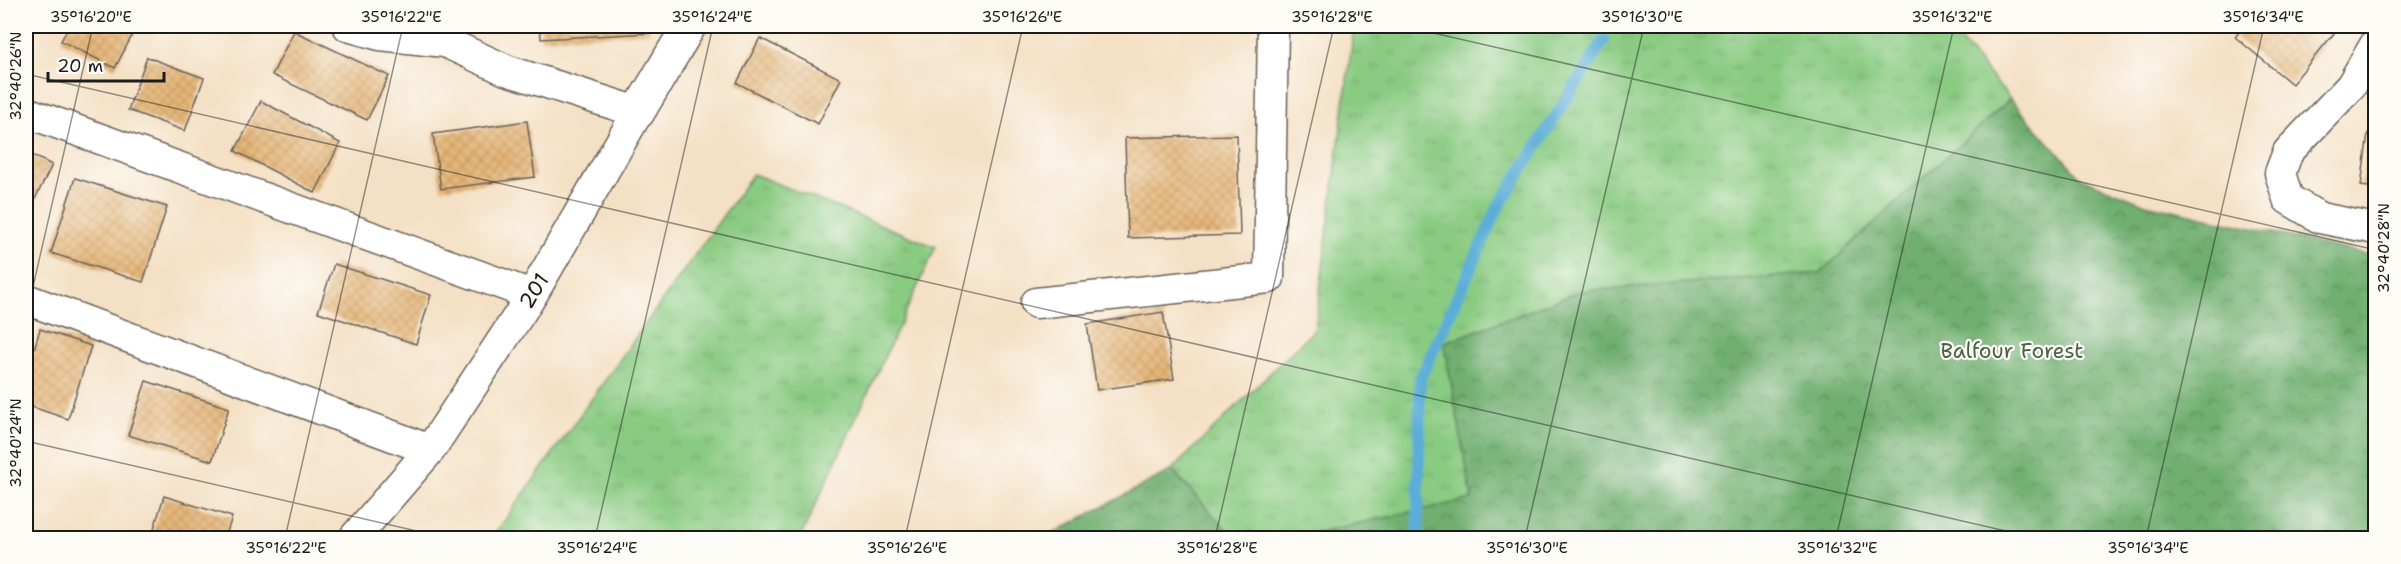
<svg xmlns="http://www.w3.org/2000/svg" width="2401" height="564" font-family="'Shantell Sans',sans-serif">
	<defs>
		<pattern id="grass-tufts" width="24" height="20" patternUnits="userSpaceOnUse" patternTransform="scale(1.5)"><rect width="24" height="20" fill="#8acb82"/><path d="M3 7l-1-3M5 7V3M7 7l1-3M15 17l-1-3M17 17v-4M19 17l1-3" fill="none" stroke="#76ae70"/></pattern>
		<pattern id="forest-crowns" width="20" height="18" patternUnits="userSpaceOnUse" patternTransform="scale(1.5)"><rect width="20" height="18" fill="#6faf70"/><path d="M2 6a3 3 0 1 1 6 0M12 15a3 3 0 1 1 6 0" fill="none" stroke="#5a8e5b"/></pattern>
		<pattern id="building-cross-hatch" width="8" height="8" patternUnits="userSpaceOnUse" patternTransform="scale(1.5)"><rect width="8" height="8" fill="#e6b678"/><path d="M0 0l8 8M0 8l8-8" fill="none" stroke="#c59c67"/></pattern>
	</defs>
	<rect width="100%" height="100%" fill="#fdfcf7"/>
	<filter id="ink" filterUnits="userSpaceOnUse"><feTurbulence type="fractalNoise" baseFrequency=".0167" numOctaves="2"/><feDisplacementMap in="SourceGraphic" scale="12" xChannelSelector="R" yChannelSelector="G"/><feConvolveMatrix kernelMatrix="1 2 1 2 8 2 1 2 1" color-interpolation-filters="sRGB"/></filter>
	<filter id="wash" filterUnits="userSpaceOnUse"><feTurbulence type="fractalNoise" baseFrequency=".008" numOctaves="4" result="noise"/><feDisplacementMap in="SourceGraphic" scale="24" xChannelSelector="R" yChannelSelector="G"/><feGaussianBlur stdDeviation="1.35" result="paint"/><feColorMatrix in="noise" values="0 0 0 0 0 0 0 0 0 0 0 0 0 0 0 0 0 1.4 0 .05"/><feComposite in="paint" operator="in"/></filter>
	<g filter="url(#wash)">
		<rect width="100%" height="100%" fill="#f4e0c4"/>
		<!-- grass -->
		<path fill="url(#grass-tufts)" stroke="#53744f" stroke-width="1.5" d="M1354,26H1948L2010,99L1820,273L1581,291L1473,499L1291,538H1234L1172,470L1315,329Z
			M753,174L936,247L800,538H492Z"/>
		<!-- forest -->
		<path fill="url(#forest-crowns)" stroke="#466646" stroke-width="1.5" d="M2010,99L2081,178L2146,204L2375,256V538H1291L1472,499L1444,343L1581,291L1820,273Z
			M1172,470L1234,538H1044Z"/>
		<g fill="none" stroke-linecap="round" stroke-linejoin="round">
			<!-- stream -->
			<path stroke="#5cadd7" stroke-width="12" d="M1418,538L1420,379L1499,206L1604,40"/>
		</g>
		<g id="blocks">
			<!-- building -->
			<path fill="url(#building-cross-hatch)" d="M69,26H137L115,68L61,41Z
				M540,26H649L650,33L541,39Z
				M2244,26H2340L2292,84L2235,37Z
				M294,31L389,76L367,120L272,75Z
				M760,38L841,79L818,124L737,83Z
				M147,57L204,78L185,131L128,110Z
				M261,101L340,143L315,193L235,151Z
				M527,121L535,177L441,189L433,134Z
				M2368,133L2376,134V188L2361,186Z
				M1237,135L1240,235L1128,238L1125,138Z
				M26,152L52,165L26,217Z
				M75,178L167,207L143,282L51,253Z
				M334,264L431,295L416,344L318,312Z
				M1163,312L1174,379L1097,390L1087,324Z
				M40,329L91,346L68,419L26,405V376Z
				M146,381L229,408L212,461L128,435Z
				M164,496L232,517L225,538H151Z"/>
		</g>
	</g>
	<g filter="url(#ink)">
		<use href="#blocks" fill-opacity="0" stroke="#686157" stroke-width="1.5"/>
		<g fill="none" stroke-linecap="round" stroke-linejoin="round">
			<defs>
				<path id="minor" d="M348,26L380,35L445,42L506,70L638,112L532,295L430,450L354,538
					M2376,43L2351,86L2288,152L2280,173L2288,199L2320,218L2376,229
					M26,112L532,295
					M26,299L430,450
					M1036,303L1269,278L1273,26"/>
				<path id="tertiary" d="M638,112L689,26"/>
			</defs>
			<!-- minor casing -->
			<use href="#minor" stroke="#686157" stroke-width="33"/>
			<!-- tertiary casing -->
			<use href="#tertiary" stroke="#686157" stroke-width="36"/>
			<!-- minor -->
			<use href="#minor" stroke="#fff" stroke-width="30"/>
			<!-- tertiary -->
			<use href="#tertiary" stroke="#fff" stroke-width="33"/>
		</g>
	</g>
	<!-- ticks -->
	<path fill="none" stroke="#1c1c1c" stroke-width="1.5" stroke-opacity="0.45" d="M1403,26L2376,250M26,74L2036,538M26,317L93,26M26,441L447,538M285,538L403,26M595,538L713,26M905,538L1023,26M1215,538L1334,26M1525,538L1644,26M1836,538L1954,26M2146,538L2264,26"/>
	<g text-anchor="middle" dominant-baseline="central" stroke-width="4.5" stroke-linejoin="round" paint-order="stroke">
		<!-- street labels -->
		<g font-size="21" fill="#1c1c1c" stroke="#fdfcf7">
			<text transform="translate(534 291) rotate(-58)">201</text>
		</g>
		<!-- park labels -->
		<g font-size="21" fill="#486245" stroke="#fdfcf7">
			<text x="2012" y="351">Balfour Forest</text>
		</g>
	</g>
	<!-- margin -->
	<rect width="2401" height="564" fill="none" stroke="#fdfcf7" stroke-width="66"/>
	<!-- scale -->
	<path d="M48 72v9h116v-9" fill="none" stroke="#1c1c1c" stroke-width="3"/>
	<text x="57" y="72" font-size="18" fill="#1c1c1c" stroke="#fdfcf7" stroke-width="4.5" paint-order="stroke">20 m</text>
	<rect x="33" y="33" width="2335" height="498" fill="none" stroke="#1c1c1c" stroke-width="2"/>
	<g font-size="15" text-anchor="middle" fill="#1c1c1c">
		<text x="91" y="22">35°16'20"E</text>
		<text x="401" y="22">35°16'22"E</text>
		<text x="712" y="22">35°16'24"E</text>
		<text x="1022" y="22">35°16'26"E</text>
		<text x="1332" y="22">35°16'28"E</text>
		<text x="1642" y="22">35°16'30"E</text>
		<text x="1952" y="22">35°16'32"E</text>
		<text x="2263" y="22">35°16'34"E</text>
		<text transform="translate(16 76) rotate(-90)" y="5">32°40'26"N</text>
		<text transform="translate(2384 248) rotate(-90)" y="5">32°40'28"N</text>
		<text transform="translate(16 443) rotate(-90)" y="5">32°40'24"N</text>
		<text x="286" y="553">35°16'22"E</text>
		<text x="597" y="553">35°16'24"E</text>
		<text x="907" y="553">35°16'26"E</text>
		<text x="1217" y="553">35°16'28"E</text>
		<text x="1527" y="553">35°16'30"E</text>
		<text x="1837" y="553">35°16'32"E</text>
		<text x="2148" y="553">35°16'34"E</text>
	</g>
</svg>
